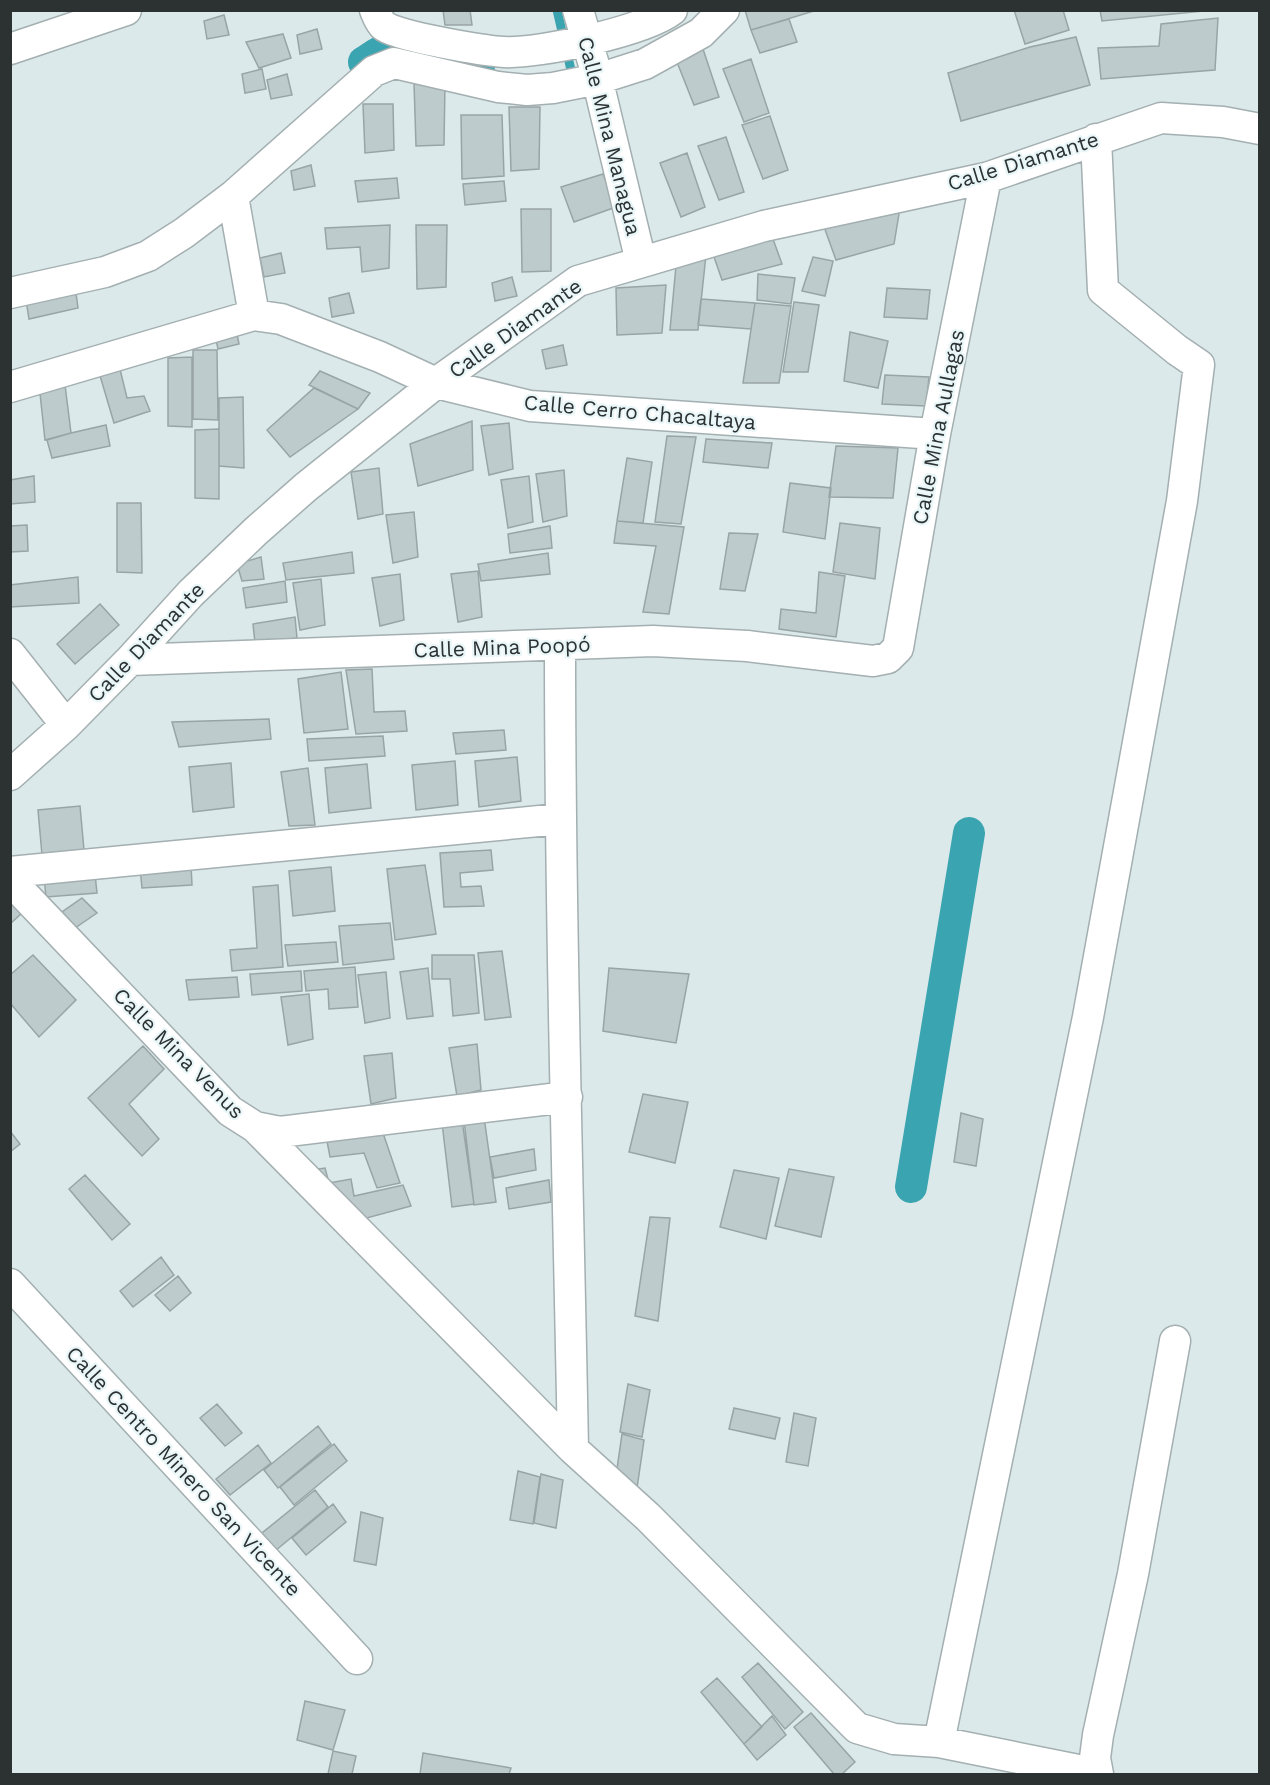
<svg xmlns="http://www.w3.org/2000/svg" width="1270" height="1785" font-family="'Work Sans',sans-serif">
	<rect width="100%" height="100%" fill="#dce9ea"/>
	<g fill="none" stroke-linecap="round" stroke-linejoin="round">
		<!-- stream -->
		<path stroke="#3aa4b0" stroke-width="9" d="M557,10L571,70"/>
		<!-- canal -->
		<path stroke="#3aa4b0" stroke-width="32" d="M364,62C370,59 378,52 385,50C412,42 452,65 479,70
			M911,1187L969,833"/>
	</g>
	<!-- building -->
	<path fill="#becbcc" stroke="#98a4a6" stroke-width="1.5" d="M443,10H470L472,25H445Z
		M745,10H817L751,30Z
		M1014,10H1063L1069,30L1025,44Z
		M1100,10H1214L1102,21Z
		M224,15L229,35L207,39L204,21Z
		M1218,18L1215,70L1101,79L1098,48L1159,46L1161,24Z
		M789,19L797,42L760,53L751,30Z
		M317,29L322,49L300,54L297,35Z
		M283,34L291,58L259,68L246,42Z
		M1076,37L1090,85L961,121L948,73L1030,47Z
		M701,43L719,97L694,105L673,52Z
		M751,59L769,113L744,122L723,69Z
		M262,69L266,89L245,93L242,74Z
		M287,74L292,95L271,99L267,80Z
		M414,83H445L444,145L416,146Z
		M363,104H393L394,150L365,153Z
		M509,107H540L539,169L511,171Z
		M461,115H502L504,176L462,179Z
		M770,116L788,170L763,179L742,125Z
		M726,137L744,192L719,200L698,146Z
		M687,153L705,207L681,217L660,163Z
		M311,165L315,186L294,190L291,171Z
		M603,174L616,207L574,222L561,187Z
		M397,178L399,198L358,202L355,181Z
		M504,181L506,201L465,205L463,184Z
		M901,202L894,244L836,260L823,224Z
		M521,209H551V271L522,272Z
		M390,225L389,268L362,272L360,247L327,249L325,228Z
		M416,225H447L446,287L417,289Z
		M773,239L782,264L722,280L713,254Z
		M281,253L285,273L264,277L260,258Z
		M706,255L698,330H670L676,266Z
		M813,257L833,261L825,296L802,291Z
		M758,274L795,278L791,304L757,300Z
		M512,277L517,296L495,301L492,283Z
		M666,285L662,333L617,335L616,288Z
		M887,288L930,290L927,319L884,317Z
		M76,293L78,308L29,319L26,300Z
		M349,293L354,313L332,317L329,298Z
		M701,299L755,303L751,329L698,325Z
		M794,302L819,305L808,372H783Z
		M755,303L791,306L779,383H743Z
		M235,324L239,344L218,349L214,330Z
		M850,332L888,341L878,388L844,381Z
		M563,345L567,365L546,369L542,350Z
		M193,350H217L218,420L193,419Z
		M192,357V427L168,426V358Z
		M118,361L127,398L144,396L150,411L114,423L98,369Z
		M320,371L370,393L358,409L309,385Z
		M885,375L929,377L926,406L882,404Z
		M64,377L71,433L45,440L39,384Z
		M314,388L358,409L290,457L267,430Z
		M243,397L244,468L219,466V398Z
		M472,421L473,470L418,486L410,444Z
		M509,423L513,469L489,475L481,426Z
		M106,425L110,446L52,458L47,440L71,433Z
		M219,429V499L195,498V430Z
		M667,436L696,437L681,524L655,522Z
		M706,439L772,443L768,468L703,462Z
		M836,446L898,448L893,498L829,497Z
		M627,458L652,462L643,523L617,521Z
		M379,468L383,514L358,519L351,472Z
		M564,470L567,516L543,522L536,474Z
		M34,476L35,502L10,504V480Z
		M529,476L533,522L508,528L501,480Z
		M790,483L831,488L825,539L783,532Z
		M117,503H141L142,573L117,572Z
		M414,512L418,557L393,563L386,515Z
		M617,521L684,527L669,614L643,612L656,546L614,543Z
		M840,523L880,528L875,579L833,572Z
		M27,525L28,551L10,552V526Z
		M550,526L552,548L510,553L508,534Z
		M729,533L758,534L745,591L720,589Z
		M352,552L354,573L286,580L283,563Z
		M548,553L550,574L481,581L478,564Z
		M261,557L264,579L242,581L237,564Z
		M478,571L482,617L458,622L451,574Z
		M819,572L845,576L836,637L779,629L781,609L816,613Z
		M400,574L404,620L380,626L372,578Z
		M78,577L79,603L10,607V585Z
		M321,579L325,625L300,630L293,583Z
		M285,581L287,602L246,608L243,588Z
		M100,604L119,625L75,664L57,644Z
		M295,617L297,638L255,643L253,624Z
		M372,669L374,712L405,711L407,731L356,734L346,670Z
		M341,672L348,729L304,733L298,679Z
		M269,719L271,739L179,747L172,722Z
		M504,730L506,750L456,754L453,733Z
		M383,736L385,756L309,761L307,739Z
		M517,757L521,801L479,807L475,761Z
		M455,761L458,805L416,810L412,765Z
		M231,763L234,807L193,812L189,767Z
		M367,764L371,808L329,813L325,768Z
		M308,768L315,825L289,826L281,772Z
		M80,806L84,850L42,855L38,810Z
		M491,850L493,870L460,873L461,887L481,886L484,906L444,907L440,853Z
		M191,865L192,885L142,888L140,868Z
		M425,865L436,934L395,940L387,869Z
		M331,867L335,911L293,916L289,871Z
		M95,874L97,893L46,897L44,877Z
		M278,885L283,967L232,971L230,950L257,948L253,887Z
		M82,898L97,913L75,928L62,912Z
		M10,901L23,912L10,924Z
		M390,923L394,959L343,965L339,926Z
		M336,942L338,962L288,966L285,945Z
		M502,951L511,1017L485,1020L478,953Z
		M33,955L76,1000L39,1037L10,1003V975Z
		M432,955H474L479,1013L453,1016L450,979H432Z
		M355,967L358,1007L329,1009L328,989L306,991L304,971Z
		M428,968L433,1016L407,1019L400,972Z
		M609,968L689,974L676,1043L603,1031Z
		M301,971L302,991L252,995L250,974Z
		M386,972L390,1018L365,1023L358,975Z
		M237,977L239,997L189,1000L186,980Z
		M309,994L313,1039L288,1045L281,997Z
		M477,1044L481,1090L457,1096L449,1048Z
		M143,1046L164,1069L129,1104L159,1139L142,1156L88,1098Z
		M392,1053L396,1098L371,1104L364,1056Z
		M643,1094L688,1102L675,1163L629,1152Z
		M961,1113L983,1119L976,1166L954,1162Z
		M484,1117L496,1202L474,1205L464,1120Z
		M462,1120L474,1204L452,1207L442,1123Z
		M382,1130L400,1183L377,1188L364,1153L330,1157L326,1136Z
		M10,1131L20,1144L10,1152Z
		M534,1149L536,1170L494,1178L490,1157Z
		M325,1168L329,1183L351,1179L354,1196L403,1185L411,1206L352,1222L304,1171Z
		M789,1169L834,1177L821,1237L775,1226Z
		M734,1170L779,1178L766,1239L720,1227Z
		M85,1175L130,1224L112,1240L69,1189Z
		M549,1180L551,1202L509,1209L506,1188Z
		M650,1217L670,1218L658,1321L635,1316Z
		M161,1257L174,1275L133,1307L120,1291Z
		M178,1276L191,1293L170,1311L155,1295Z
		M628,1384L650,1390L642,1437L620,1432Z
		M217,1404L242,1433L225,1446L200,1418Z
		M734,1408L780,1418L775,1439L729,1429Z
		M794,1413L816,1418L808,1466L786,1462Z
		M318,1426L331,1444L278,1488L264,1470Z
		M622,1434L644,1440L637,1488L615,1483Z
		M334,1444L347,1461L294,1505L280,1487Z
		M258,1445L271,1463L230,1495L216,1479Z
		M518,1471L540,1477L533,1524L510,1520Z
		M541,1474L563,1480L556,1528L534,1523Z
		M315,1490L328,1507L275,1551L262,1533Z
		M333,1504L346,1522L306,1555L292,1538Z
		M361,1512L383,1518L376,1565L354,1561Z
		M758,1663L803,1712L785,1729L742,1677Z
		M717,1678L762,1727L744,1744L701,1692Z
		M305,1701L345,1710L333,1750L297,1740Z
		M811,1713L855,1762L842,1774H834L794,1727Z
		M772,1716L786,1735L757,1760L744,1744Z
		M333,1751L356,1756L352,1774H328Z
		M423,1753L511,1768L509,1774H420Z"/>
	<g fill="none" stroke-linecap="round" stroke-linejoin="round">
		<defs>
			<path id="minor" d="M375,10C377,15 380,23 384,26C395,36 485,51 504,52C538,54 645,31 672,10
				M578,10L594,65L641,262
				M10,49L126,10
				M233,196L254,315
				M10,293L105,272L148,256L184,233L233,196L374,71L394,63L498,87L527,90L553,88L598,79L645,64L701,33L724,10
				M10,387L254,315L281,319L380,357L436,383L530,406L935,434
				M560,646C560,914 568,1182 573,1449
				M10,654L66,725
				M130,660L653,641L747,646L873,661L888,658L898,648L935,434L986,178
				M10,775L66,725L130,660L191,593L256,531L306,487L436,383L578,281L764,226L986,178L1161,118L1223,122L1260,129
				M10,872L560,819
				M10,880L230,1111L255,1127L280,1132L567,1097
				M255,1127L573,1449L648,1517L857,1728L894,1739L939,1742L1098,1774
				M10,1284L357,1659
				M939,1742L1088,1017L1182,501L1199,365L1177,350L1103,290L1096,139
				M1098,1774L1095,1758L1098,1735L1133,1574L1175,1341"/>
		</defs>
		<!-- minor casing -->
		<use href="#minor" stroke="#a3afb0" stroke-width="33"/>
		<!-- minor -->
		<use href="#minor" stroke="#fff" stroke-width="30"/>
	</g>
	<g text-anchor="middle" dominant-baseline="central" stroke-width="4.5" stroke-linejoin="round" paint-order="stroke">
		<!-- street labels -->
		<g font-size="21" fill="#2c3132" stroke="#e9f6f8">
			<text transform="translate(610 136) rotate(76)">Calle Mina Managua</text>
			<text transform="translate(1023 161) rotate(-17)">Calle Diamante</text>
			<text transform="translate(515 328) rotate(-35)">Calle Diamante</text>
			<text transform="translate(640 412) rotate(5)">Calle Cerro Chacaltaya</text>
			<text transform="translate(938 427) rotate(-79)">Calle Mina Aullagas</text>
			<text transform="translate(146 642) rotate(-46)">Calle Diamante</text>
			<text transform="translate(502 647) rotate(-2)">Calle Mina Poopó</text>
			<text transform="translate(179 1053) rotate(45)">Calle Mina Venus</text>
			<text transform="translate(184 1471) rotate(47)">Calle Centro Minero San Vicente</text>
		</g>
	</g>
	<!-- border -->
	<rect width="1270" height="1785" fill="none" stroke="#2c3132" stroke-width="24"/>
</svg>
